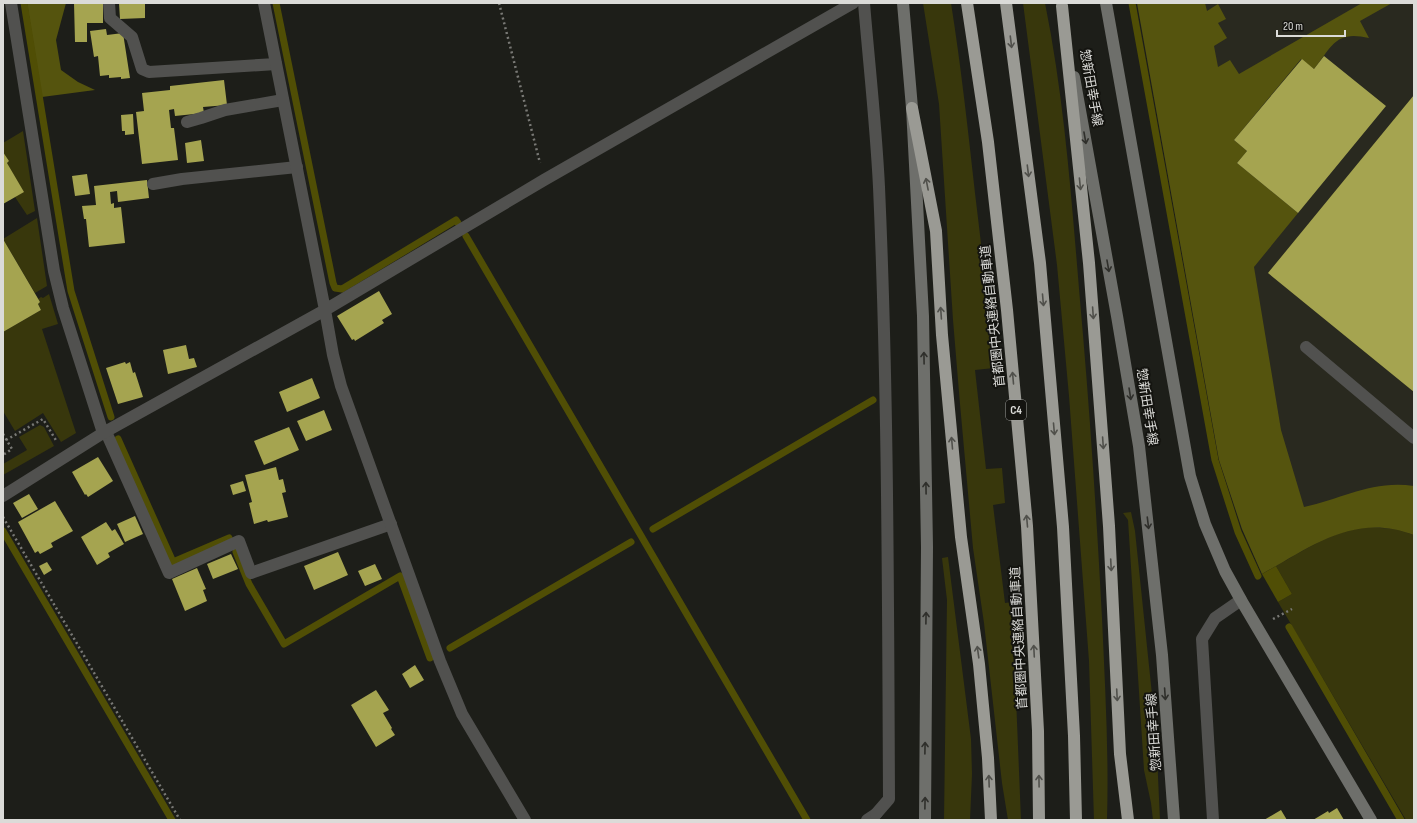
<svg xmlns="http://www.w3.org/2000/svg" width="1417" height="823" font-family="'Sofia Sans Condensed','Noto Sans JP',sans-serif">
	<rect width="100%" height="100%" fill="#1d1e19"/>
	<!-- built -->
	<path fill="#29291f" d="M1137,3H1414V535L1410,533L1318,542L1262,574L1242,529L1219,460Z"/>
	<!-- green -->
	<path fill="#38370c" d="M923,3H951C961,66 968,130 975,193C982,251 989,310 994,368L975,370L986,469L1002,468L1005,503L993,505L1005,603L1012,602L1014,639L1012,640L1015,673L1021,820H1008L1002,783L984,623L973,548L960,404L953,320L939,104Z
		M1023,3H1045C1067,112 1073,224 1083,335C1091,429 1097,523 1102,618C1105,686 1109,753 1107,820H1094L1089,661L1069,396L1057,265Z
		M23,131L35,211L27,215L15,197L23,192L7,163L9,161L3,152V143Z
		M37,218L47,286L35,293L3,239Z
		M49,294L58,324L42,329L76,433L61,442L43,413L15,431L3,411V332L41,310L38,304L40,302L38,299L41,297L43,298Z
		M40,425L44,427L54,446L3,475V464L27,450L19,437Z
		M1131,512L1135,531L1156,733L1160,820H1153L1151,803L1144,770L1128,520L1123,513Z
		M1366,527L1396,529L1414,535V820H1406L1278,602L1292,594L1276,566C1306,549 1331,532 1366,527Z
		M948,557L971,739L972,774L970,820H944L947,600L942,558Z"/>
	<!-- forest -->
	<path fill="#55540e" d="M27,3H66L56,40L61,70L78,82L95,90L42,97Z
		M1137,3H1205L1207,11L1218,4L1226,19L1218,23L1227,38L1214,46L1218,67L1230,60L1239,74L1362,3H1392L1360,21L1369,38C1336,30 1332,46 1314,69L1301,59L1234,140L1247,151L1237,163L1298,213L1254,267L1281,430L1304,507C1343,499 1371,480 1414,486V535C1355,512 1312,546 1262,574L1242,529L1219,460Z"/>
	<!-- water -->
	<path fill="#504e05" d="M1276,566L1292,594L1278,602L1262,574Z"/>
	<g fill="none" stroke-linecap="round" stroke-linejoin="round">
		<!-- stream -->
		<path stroke="#504e05" stroke-width="7" d="M24,3L71,291L111,417
			M276,3L333,283L335,288L342,289L456,220L458,223
			M1132,3L1215,460L1238,532L1258,576
			M466,236L807,820
			M118,439L173,562L229,538
			M653,529L873,400
			M3,531L172,820
			M236,552L249,584L284,644L400,576L430,658
			M1289,627L1401,820
			M450,648L631,542"/>
	</g>
	<!-- building -->
	<path fill="#a5a450" d="M74,3H103V23H87V42H75Z
		M119,3H145V18L120,19Z
		M106,29L107,35L123,33L130,78L121,79V77L109,78V75L100,76L98,56L94,57L90,31Z
		M1324,56L1386,106L1298,213L1237,163L1247,151L1234,140L1302,59L1314,69Z
		M224,80L227,105L203,107L204,113L175,116L174,109L169,110L171,128H174L178,160L142,164L136,112L144,111L142,93L170,90V86Z
		M1414,95V392L1268,273Z
		M133,114L134,134L125,135V131H122L121,115Z
		M201,140L204,161L187,163L185,143Z
		M3,152L9,161L7,163L24,192L3,204Z
		M87,174L90,194L75,196L72,176Z
		M147,180L149,198L118,202L117,191L110,192L111,204L114,203V208L121,207L125,243L89,247L86,219H84L82,206L96,205L94,186Z
		M3,239L40,302L38,304L41,310L3,332Z
		M379,291L392,314L382,320L384,323L355,341L354,339L352,340L337,316Z
		M186,345L189,359L194,358L197,367L168,374L163,350Z
		M125,362L126,364L130,362L133,373L135,372L143,397L118,404L106,368Z
		M312,378L320,398L287,412L279,392Z
		M324,410L332,430L306,441L297,421Z
		M289,427L299,450L264,465L254,441Z
		M98,457L113,481L88,497L86,494L85,495L72,472Z
		M276,467L279,480L283,479L286,492L282,493L288,517L268,522L267,520L254,524L249,503L252,502L245,475Z
		M243,481L246,491L233,495L230,485Z
		M29,494L38,509L22,518L13,503Z
		M55,501L73,531L51,543L53,547L40,554L38,551L35,553L18,522Z
		M135,516L143,534L125,542L117,524Z
		M106,522L112,531L115,529L124,544L108,553L110,557L97,565L81,537Z
		M338,552L348,575L314,590L304,566Z
		M231,554L238,569L213,579L207,564Z
		M47,562L52,570L44,575L39,566Z
		M375,564L382,579L365,586L358,571Z
		M197,568L206,589L203,590L207,601L185,611L172,579Z
		M415,665L424,680L410,688L402,674Z
		M376,690L389,710L383,713L392,728L391,729L395,735L376,747L351,705Z
		M1337,808L1344,820H1313L1328,811L1329,813Z
		M1281,810L1287,820H1264Z"/>
	<g fill="none" stroke-linecap="round" stroke-linejoin="round">
		<!-- path -->
		<path stroke="#797975" stroke-width="2.5" stroke-dasharray="2 3" stroke-linecap="butt" d="M499,3L540,163
			M3,434L12,449L3,455
			M6,440L43,419L57,442
			M3,517L180,820
			M1273,619L1292,609"/>
		<!-- lane -->
		<path stroke="#51514f" stroke-width="12" d="M109,3L110,18L132,37L142,69L149,72L276,64
			M187,122L201,118L225,110L283,100
			M153,184L182,179L297,167
			M1306,347L1414,438
			M106,432L169,573L239,541L251,573L391,524
			M867,820L876,814"/>
		<!-- street -->
		<path stroke="#51514f" stroke-width="12" d="M11,3L54,271L63,308L103,433
			M264,3L325,310L333,355L341,386L440,661L462,714L525,820
			M864,3C869,64 876,125 879,187C888,391 888,595 889,799L876,814
			M3,496L103,433L325,310L544,180L853,3
			M1213,820L1202,639L1215,618L1241,600"/>
		<!-- secondary -->
		<path stroke="#6e6f6b" stroke-width="12" d="M903,3L912,108L923,316L927,547L925,820
			M1106,3L1190,476L1205,524L1225,571L1241,600L1371,820
			M1074,77L1117,316L1139,446L1162,655L1174,820"/>
		<!-- highway -->
		<path stroke="#9a9a94" stroke-width="12" d="M967,3L988,142L1007,310L1027,526L1038,731L1039,820
			M1006,3L1040,263L1063,527L1074,736L1076,820
			M1062,6L1089,263L1109,526L1120,754L1128,820
			M912,108L936,231L942,335L961,537L979,664L988,758L991,820"/>
	</g>
	<!-- one-way arrows -->
	<defs><path id="oneway-shaft" d="M-6 0H5M1.5-3L5.5 0L1.5 3" fill="none" stroke-width="1.6" stroke-linecap="round" stroke-linejoin="round"/></defs>
	<g stroke="#50504b">
		<use href="#oneway-shaft" transform="translate(1011 42) rotate(83)"/>
		<use href="#oneway-shaft" transform="translate(1028 171) rotate(83)"/>
		<use href="#oneway-shaft" transform="translate(927 184) rotate(-101)"/>
		<use href="#oneway-shaft" transform="translate(1080 184) rotate(84)"/>
		<use href="#oneway-shaft" transform="translate(1043 300) rotate(85)"/>
		<use href="#oneway-shaft" transform="translate(941 313) rotate(-94)"/>
		<use href="#oneway-shaft" transform="translate(1093 313) rotate(86)"/>
		<use href="#oneway-shaft" transform="translate(1013 378) rotate(-95)"/>
		<use href="#oneway-shaft" transform="translate(1054 429) rotate(85)"/>
		<use href="#oneway-shaft" transform="translate(952 443) rotate(-95)"/>
		<use href="#oneway-shaft" transform="translate(1103 443) rotate(86)"/>
		<use href="#oneway-shaft" transform="translate(1027 521) rotate(-95)"/>
		<use href="#oneway-shaft" transform="translate(1111 565) rotate(87)"/>
		<use href="#oneway-shaft" transform="translate(1034 651) rotate(-93)"/>
		<use href="#oneway-shaft" transform="translate(978 652) rotate(-98)"/>
		<use href="#oneway-shaft" transform="translate(1117 695) rotate(87)"/>
		<use href="#oneway-shaft" transform="translate(989 781) rotate(-92)"/>
		<use href="#oneway-shaft" transform="translate(1039 781) rotate(-91)"/>
	</g>
	<g stroke="#2f2f2b">
		<use href="#oneway-shaft" transform="translate(1085 138) rotate(80)"/>
		<use href="#oneway-shaft" transform="translate(1108 266) rotate(80)"/>
		<use href="#oneway-shaft" transform="translate(924 358) rotate(-91)"/>
		<use href="#oneway-shaft" transform="translate(1130 394) rotate(81)"/>
		<use href="#oneway-shaft" transform="translate(926 488) rotate(-91)"/>
		<use href="#oneway-shaft" transform="translate(1148 523) rotate(83)"/>
		<use href="#oneway-shaft" transform="translate(926 618) rotate(-89)"/>
		<use href="#oneway-shaft" transform="translate(1165 694) rotate(86)"/>
		<use href="#oneway-shaft" transform="translate(925 748) rotate(-89)"/>
		<use href="#oneway-shaft" transform="translate(925 803) rotate(-89)"/>
	</g>
	<g text-anchor="middle" dominant-baseline="central" stroke-width="4" stroke-linejoin="round" paint-order="stroke">
		<!-- shield labels -->
		<rect fill="#141410" stroke="#9f9f9c" stroke-width="1" x="1006" y="400" width="20" height="20" rx="3"/>
		<g font-size="12" font-weight="bold" fill="#dbdbd8">
			<text x="1016" y="410">C4</text>
		</g>
		<!-- street labels -->
		<g font-size="13" fill="#dbdbd8" stroke="#141410">
			<text transform="translate(1091 88) rotate(80)">惣新田幸手線</text>
			<text transform="translate(993 316) rotate(-96)">首都圏中央連絡自動車道</text>
			<text transform="translate(1147 407) rotate(81)">惣新田幸手線</text>
			<text transform="translate(1019 638) rotate(-93)">首都圏中央連絡自動車道</text>
			<text transform="translate(1154 732) rotate(-94)">惣新田幸手線</text>
		</g>
	</g>
	<!-- border -->
	<rect width="1417" height="823" fill="none" stroke="#dbdbd8" stroke-width="8"/>
	<!-- scale -->
	<path d="M1277 30v6h68v-6" fill="none" stroke="#dbdbd8" stroke-width="2"/>
	<text x="1283" y="30" font-size="12" fill="#dbdbd8" stroke="#141410" stroke-width="3" paint-order="stroke">20 m</text>
</svg>
